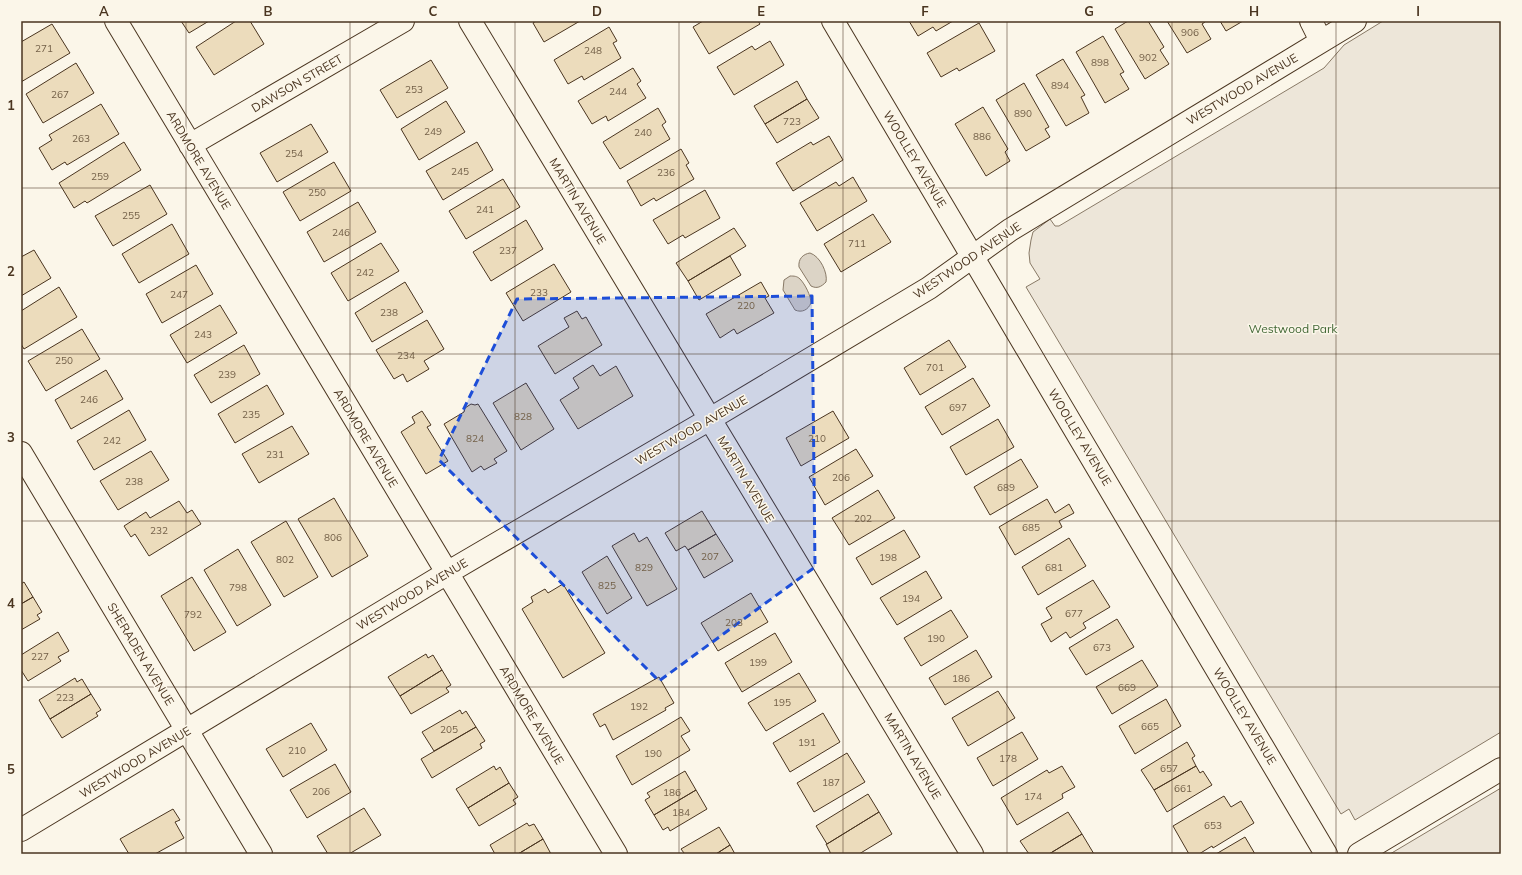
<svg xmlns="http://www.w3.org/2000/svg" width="1522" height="875" font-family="Mulish,sans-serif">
	<rect width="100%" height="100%" fill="#fbf6e9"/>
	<!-- green -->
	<path fill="#ede6d9" stroke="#887966" d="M1383,21H1501V732L1355,820L1349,809L1341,814L1026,287L1040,279L1030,263L1029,253L1031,240L1033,232L1050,219L1055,226H1059L1324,68L1344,45Z
		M1501,788V854H1390Z"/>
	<!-- water -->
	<path fill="#dcd4c6" stroke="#887966" d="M810,253C820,256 828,273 826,282C821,287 817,289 811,286L799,267C798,259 803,254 810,253Z
		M790,276C794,276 797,276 800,279C805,284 811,296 811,303C808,310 802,313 795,310L783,290L784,280Z"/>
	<!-- building -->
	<path fill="#ecdcbc" stroke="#4a3520" d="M181,21H209L189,33Z
		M236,21H250L264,44L214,75L196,47Z
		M536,21H580L544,42L533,23Z
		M703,21H758L760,24L709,54L693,27Z
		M909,21H953L936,31L933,27L918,36Z
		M1128,21H1148L1164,47L1160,50L1169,64L1145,79L1115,29Z
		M1167,21H1204L1205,22L1202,24L1211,39L1187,53Z
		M1220,21H1243L1226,31Z
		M979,23L995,51L959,71L957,68L941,77L927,53Z
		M52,24L70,53L21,82V42Z
		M609,27L617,41L613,43L621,58L584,80L582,76L568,84L554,60Z
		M1103,36L1124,72L1120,74L1129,89L1105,103L1076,52Z
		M770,41L784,65L734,95L717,67L752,46L755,50Z
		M1063,59L1085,95L1081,97L1089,113L1066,126L1036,75Z
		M431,60L448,88L397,118L380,90Z
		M76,63L94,93L43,123L26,94Z
		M633,68L641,81L637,84L646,98L608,121L606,116L592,124L578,101Z
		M797,81L807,99L765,124L754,106Z
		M1024,83L1049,127L1045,129L1050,137L1026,151L996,100Z
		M807,99L819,118L777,143L765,124Z
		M446,101L465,132L419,160L401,129Z
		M101,104L119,134L67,165L65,162L52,170L39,148L52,140L49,135Z
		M983,107L1008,149L1005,152L1010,161L986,176L955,124Z
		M658,108L666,122L662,125L670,139L620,169L603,142Z
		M311,124L328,152L277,182L260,153Z
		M829,136L843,160L793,191L776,163L811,142L813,145Z
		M124,142L141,170L87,203L85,201L74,208L59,183Z
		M477,142L493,170L443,200L426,171Z
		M681,149L689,163L686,165L694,179L656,201L654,198L641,206L627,181Z
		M334,162L351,191L300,221L283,192Z
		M853,177L867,201L817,231L800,203L836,182L839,186Z
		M503,179L520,207L466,239L449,211Z
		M150,185L167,214L113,246L95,216Z
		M705,190L720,218L685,238L683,235L668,244L653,220Z
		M358,202L376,232L324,262L307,232Z
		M873,214L891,242L841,272L824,244Z
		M526,220L543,249L491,281L473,252Z
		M172,224L189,254L139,283L122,254Z
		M734,228L746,246L688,281L676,263Z
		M381,243L399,271L348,301L331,273Z
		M34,250L51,278L21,296V257Z
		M730,256L741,275L699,300L688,281Z
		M554,264L571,292L523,321L506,293Z
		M196,265L213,294L162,323L146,294Z
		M405,282L423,312L372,342L355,313Z
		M761,282L769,296L765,298L774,313L737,334L734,329L720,338L706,314Z
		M59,287L77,317L24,349L21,344V311Z
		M220,305L237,333L187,363L170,335Z
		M577,311L582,319L586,317L602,345L555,374L538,346L569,327L564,318Z
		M427,320L444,349L424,361L429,369L407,382L403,374L394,379L376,350Z
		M82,329L100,359L46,391L28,361Z
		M949,340L966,367L920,395L904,368Z
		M244,345L260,374L211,403L194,375Z
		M593,365L600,376L616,366L633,396L578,429L560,400L579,388L573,378Z
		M106,370L123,399L71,429L55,400Z
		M973,378L990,406L942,435L925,407Z
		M526,383L554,429L521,450L493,403Z
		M267,385L284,414L235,443L218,414Z
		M471,404L475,405L478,404L507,451L494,459L497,463L484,470L481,466L472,472L444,424L464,412L465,408Z
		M129,410L146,440L94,470L77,441Z
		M422,411L431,425L427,427L448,461L426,474L401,432L415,423L412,417Z
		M833,411L849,438L801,466L786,438Z
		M998,419L1014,447L966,475L950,447Z
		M292,426L309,454L259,483L242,454Z
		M856,449L873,476L825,505L809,477Z
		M151,451L169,480L118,510L100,481Z
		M1021,459L1038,487L990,515L974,487Z
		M878,490L895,518L849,545L832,518Z
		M334,498L368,556L332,577L298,519Z
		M1047,499L1055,513L1069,504L1074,513L1059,521L1062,527L1015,555L999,527Z
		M179,501L187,513L192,510L201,524L149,556L135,534L131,537L124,526L146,512L150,518Z
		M702,511L716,534L688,550L685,546L676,551L665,533Z
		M286,521L318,577L284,597L251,542Z
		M904,530L920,557L872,585L856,558Z
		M634,533L639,542L647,537L677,589L647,606L612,546Z
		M716,534L733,561L704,578L688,550Z
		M1069,538L1086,566L1038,595L1022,567Z
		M238,549L271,605L237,626L204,570Z
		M607,556L632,598L607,614L582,572Z
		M926,571L942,598L897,625L880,598Z
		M192,577L226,632L194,651L161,596Z
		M1093,580L1110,607L1083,623L1086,628L1070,638L1066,632L1051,642L1041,624L1052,618L1046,608Z
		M24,582L33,597L21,604V584Z
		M563,584L605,653L563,678L522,609L533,602L531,597L545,589L548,593Z
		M751,593L768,622L718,651L701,623Z
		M33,597L42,612L37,615L40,619L21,630V604Z
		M951,610L968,637L921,666L904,638Z
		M1117,619L1134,647L1086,675L1069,648Z
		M58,632L69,651L58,657L61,661L28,681L21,670V655Z
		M775,633L792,662L742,692L725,663Z
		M976,650L992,677L945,705L929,678Z
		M426,654L428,658L433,655L442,670L400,696L388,677Z
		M1142,660L1158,686L1112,714L1096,687Z
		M442,670L451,685L446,688L449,692L411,714L400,696Z
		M799,673L816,701L766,731L748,703Z
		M659,677L674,703L665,708L666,710L613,740L605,724L600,727L593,714Z
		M75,678L77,682L82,679L91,694L50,719L39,700Z
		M998,691L1015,718L968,746L952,718Z
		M91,694L101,710L96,713L98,716L62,738L50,719Z
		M1166,699L1181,726L1135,754L1119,726Z
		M460,710L462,714L466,711L476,727L434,751L422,732Z
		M823,713L840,742L790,772L773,743Z
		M681,717L690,731L681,736L690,750L632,785L616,756Z
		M311,723L327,750L283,777L266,749Z
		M476,727L485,741L480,744L482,748L432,778L421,759Z
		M1022,732L1038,759L993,786L977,758Z
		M1187,742L1195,756L1192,758L1196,766L1154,790L1141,770Z
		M847,753L865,782L814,812L797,783Z
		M335,764L351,792L307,818L290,790Z
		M494,766L496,770L500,767L509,783L468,808L456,789Z
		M1062,766L1075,787L1062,794L1063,798L1017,825L1001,798L1047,770L1049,773Z
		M1196,766L1200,773L1203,771L1212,785L1167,812L1154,790Z
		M685,771L696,790L654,815L645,800L650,797L647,793Z
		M509,783L518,797L513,800L516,804L479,826L468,808Z
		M696,790L707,809L670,831L668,827L663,830L654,815Z
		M868,794L879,812L827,844L816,826Z
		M1224,796L1231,807L1241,801L1254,823L1213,848L1212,846L1199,854H1189L1173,826Z
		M364,808L381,835L349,854H328L317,836Z
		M173,809L180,820L175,822L184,838L155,854H129L120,839Z
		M879,812L892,834L859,854H831L826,844H827Z
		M1068,812L1082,834L1049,854H1029L1020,841Z
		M527,823L529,826L534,824L543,839L518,854H495L490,845Z
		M719,827L730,845L716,854H682L684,853L681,849Z
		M1082,834L1094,854H1049Z
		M1245,837L1255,854H1216Z
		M543,839L551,854H518Z
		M730,845L735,854H716Z"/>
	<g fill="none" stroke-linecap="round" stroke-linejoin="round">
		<defs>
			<path id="street" d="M116,21L616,854
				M470,21L972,854
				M1311,21L1321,41
				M190,145L403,21
				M21,453L261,854
				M21,830L447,573L710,419L929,288L1010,230L1355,21"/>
			<path id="secondary" d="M833,21L1326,854
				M1359,854L1501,769"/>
		</defs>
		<!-- street casing -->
		<use href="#street" stroke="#4a3520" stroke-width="24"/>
		<!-- secondary casing -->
		<use href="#secondary" stroke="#4a3520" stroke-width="24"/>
		<!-- street -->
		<use href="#street" stroke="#fbf6e9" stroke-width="22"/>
		<!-- secondary -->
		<use href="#secondary" stroke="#fbf6e9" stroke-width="22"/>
	</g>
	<!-- marked area -->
	<path fill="#1d4ed8" fill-opacity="0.2" stroke="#1d4ed8" stroke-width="3" stroke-dasharray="8 5" stroke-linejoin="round" d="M812,296L815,567L659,681L439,460L517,299Z"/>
	<!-- grid -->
	<path fill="none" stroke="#4a3520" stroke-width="1" stroke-opacity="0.55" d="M186,21V854M350,21V854M515,21V854M679,21V854M843,21V854M1007,21V854M1172,21V854M1336,21V854M21,188H1501M21,354H1501M21,521H1501M21,687H1501"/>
	<g text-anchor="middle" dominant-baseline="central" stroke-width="3" stroke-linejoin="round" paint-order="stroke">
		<!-- number labels -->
		<g font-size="10" fill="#725f47">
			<text x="1190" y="32">906</text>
			<text x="44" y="48">271</text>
			<text x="593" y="50">248</text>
			<text x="1148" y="57">902</text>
			<text x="1100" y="62">898</text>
			<text x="1060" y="85">894</text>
			<text x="414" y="89">253</text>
			<text x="618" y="91">244</text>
			<text x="60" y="94">267</text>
			<text x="1023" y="113">890</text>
			<text x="792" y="121">723</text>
			<text x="433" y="131">249</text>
			<text x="643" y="132">240</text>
			<text x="982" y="136">886</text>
			<text x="81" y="138">263</text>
			<text x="294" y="153">254</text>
			<text x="460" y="171">245</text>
			<text x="666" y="172">236</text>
			<text x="100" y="176">259</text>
			<text x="317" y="192">250</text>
			<text x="485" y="209">241</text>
			<text x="131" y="215">255</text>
			<text x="341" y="232">246</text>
			<text x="857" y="243">711</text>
			<text x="508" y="250">237</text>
			<text x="365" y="272">242</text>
			<text x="539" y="292">233</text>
			<text x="179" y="294">247</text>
			<text x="746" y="305">220</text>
			<text x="389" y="312">238</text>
			<text x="203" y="334">243</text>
			<text x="406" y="355">234</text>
			<text x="64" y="360">250</text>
			<text x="935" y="367">701</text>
			<text x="227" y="374">239</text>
			<text x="89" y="399">246</text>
			<text x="958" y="407">697</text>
			<text x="251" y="414">235</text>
			<text x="523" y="416">828</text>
			<text x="475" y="438">824</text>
			<text x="817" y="438">210</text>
			<text x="112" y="440">242</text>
			<text x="275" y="454">231</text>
			<text x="841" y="477">206</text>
			<text x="134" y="481">238</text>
			<text x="1006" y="487">689</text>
			<text x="863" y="518">202</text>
			<text x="1031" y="527">685</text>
			<text x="159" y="530">232</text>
			<text x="333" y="537">806</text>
			<text x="710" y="556">207</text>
			<text x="888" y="557">198</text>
			<text x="285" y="559">802</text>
			<text x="644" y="567">829</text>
			<text x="1054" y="567">681</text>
			<text x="607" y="585">825</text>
			<text x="238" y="587">798</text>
			<text x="911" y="598">194</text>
			<text x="1074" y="613">677</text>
			<text x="193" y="614">792</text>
			<text x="734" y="622">203</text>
			<text x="936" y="638">190</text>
			<text x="1102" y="647">673</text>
			<text x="40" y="656">227</text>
			<text x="758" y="662">199</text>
			<text x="961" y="678">186</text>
			<text x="1127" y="687">669</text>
			<text x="65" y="697">223</text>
			<text x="782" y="702">195</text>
			<text x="639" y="706">192</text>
			<text x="1150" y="726">665</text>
			<text x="449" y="729">205</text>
			<text x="807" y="742">191</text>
			<text x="297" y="750">210</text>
			<text x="653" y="753">190</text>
			<text x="1008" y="758">178</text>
			<text x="1169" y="768">657</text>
			<text x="831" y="782">187</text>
			<text x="1183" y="788">661</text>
			<text x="321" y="791">206</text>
			<text x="672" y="792">186</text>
			<text x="1033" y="796">174</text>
			<text x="681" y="812">184</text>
			<text x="1213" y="825">653</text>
		</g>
		<!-- street labels -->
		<g font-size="12" fill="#4a3520" stroke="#fbf6e9">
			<text transform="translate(297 83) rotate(-30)">DAWSON STREET</text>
			<text transform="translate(1242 89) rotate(-31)">WESTWOOD AVENUE</text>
			<text transform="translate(915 159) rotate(59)">WOOLLEY AVENUE</text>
			<text transform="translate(199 160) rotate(59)">ARDMORE AVENUE</text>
			<text transform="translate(578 201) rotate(59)">MARTIN AVENUE</text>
			<text transform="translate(967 260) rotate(-34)">WESTWOOD AVENUE</text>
			<text transform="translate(691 430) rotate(-30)">WESTWOOD AVENUE</text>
			<text transform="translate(1080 437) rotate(59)">WOOLLEY AVENUE</text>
			<text transform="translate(366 438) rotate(59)">ARDMORE AVENUE</text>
			<text transform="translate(746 479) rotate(59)">MARTIN AVENUE</text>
			<text transform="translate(412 594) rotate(-31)">WESTWOOD AVENUE</text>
			<text transform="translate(141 654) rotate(59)">SHERADEN AVENUE</text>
			<text transform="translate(532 715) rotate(59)">ARDMORE AVENUE</text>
			<text transform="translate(1245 716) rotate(59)">WOOLLEY AVENUE</text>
			<text transform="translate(913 756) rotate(59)">MARTIN AVENUE</text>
			<text transform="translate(135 762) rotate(-31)">WESTWOOD AVENUE</text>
		</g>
		<!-- park labels -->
		<g font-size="12" fill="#436837" stroke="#fbf6e9">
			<text x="1293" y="328">Westwood Park</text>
		</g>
	</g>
	<!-- border -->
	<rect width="1522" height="875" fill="none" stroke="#fbf6e9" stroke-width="44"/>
	<rect x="22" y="22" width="1478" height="831" fill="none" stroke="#4a3520" stroke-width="1.5"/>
	<g font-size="13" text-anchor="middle" font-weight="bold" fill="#4a3520">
		<text x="104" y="16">A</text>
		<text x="268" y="16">B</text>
		<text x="433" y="16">C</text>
		<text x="597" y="16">D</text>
		<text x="761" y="16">E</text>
		<text x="925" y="16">F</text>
		<text x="1089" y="16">G</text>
		<text x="1254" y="16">H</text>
		<text x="1418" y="16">I</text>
		<text x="11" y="110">1</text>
		<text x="11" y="276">2</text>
		<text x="11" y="442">3</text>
		<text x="11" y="608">4</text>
		<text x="11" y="774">5</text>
	</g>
</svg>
